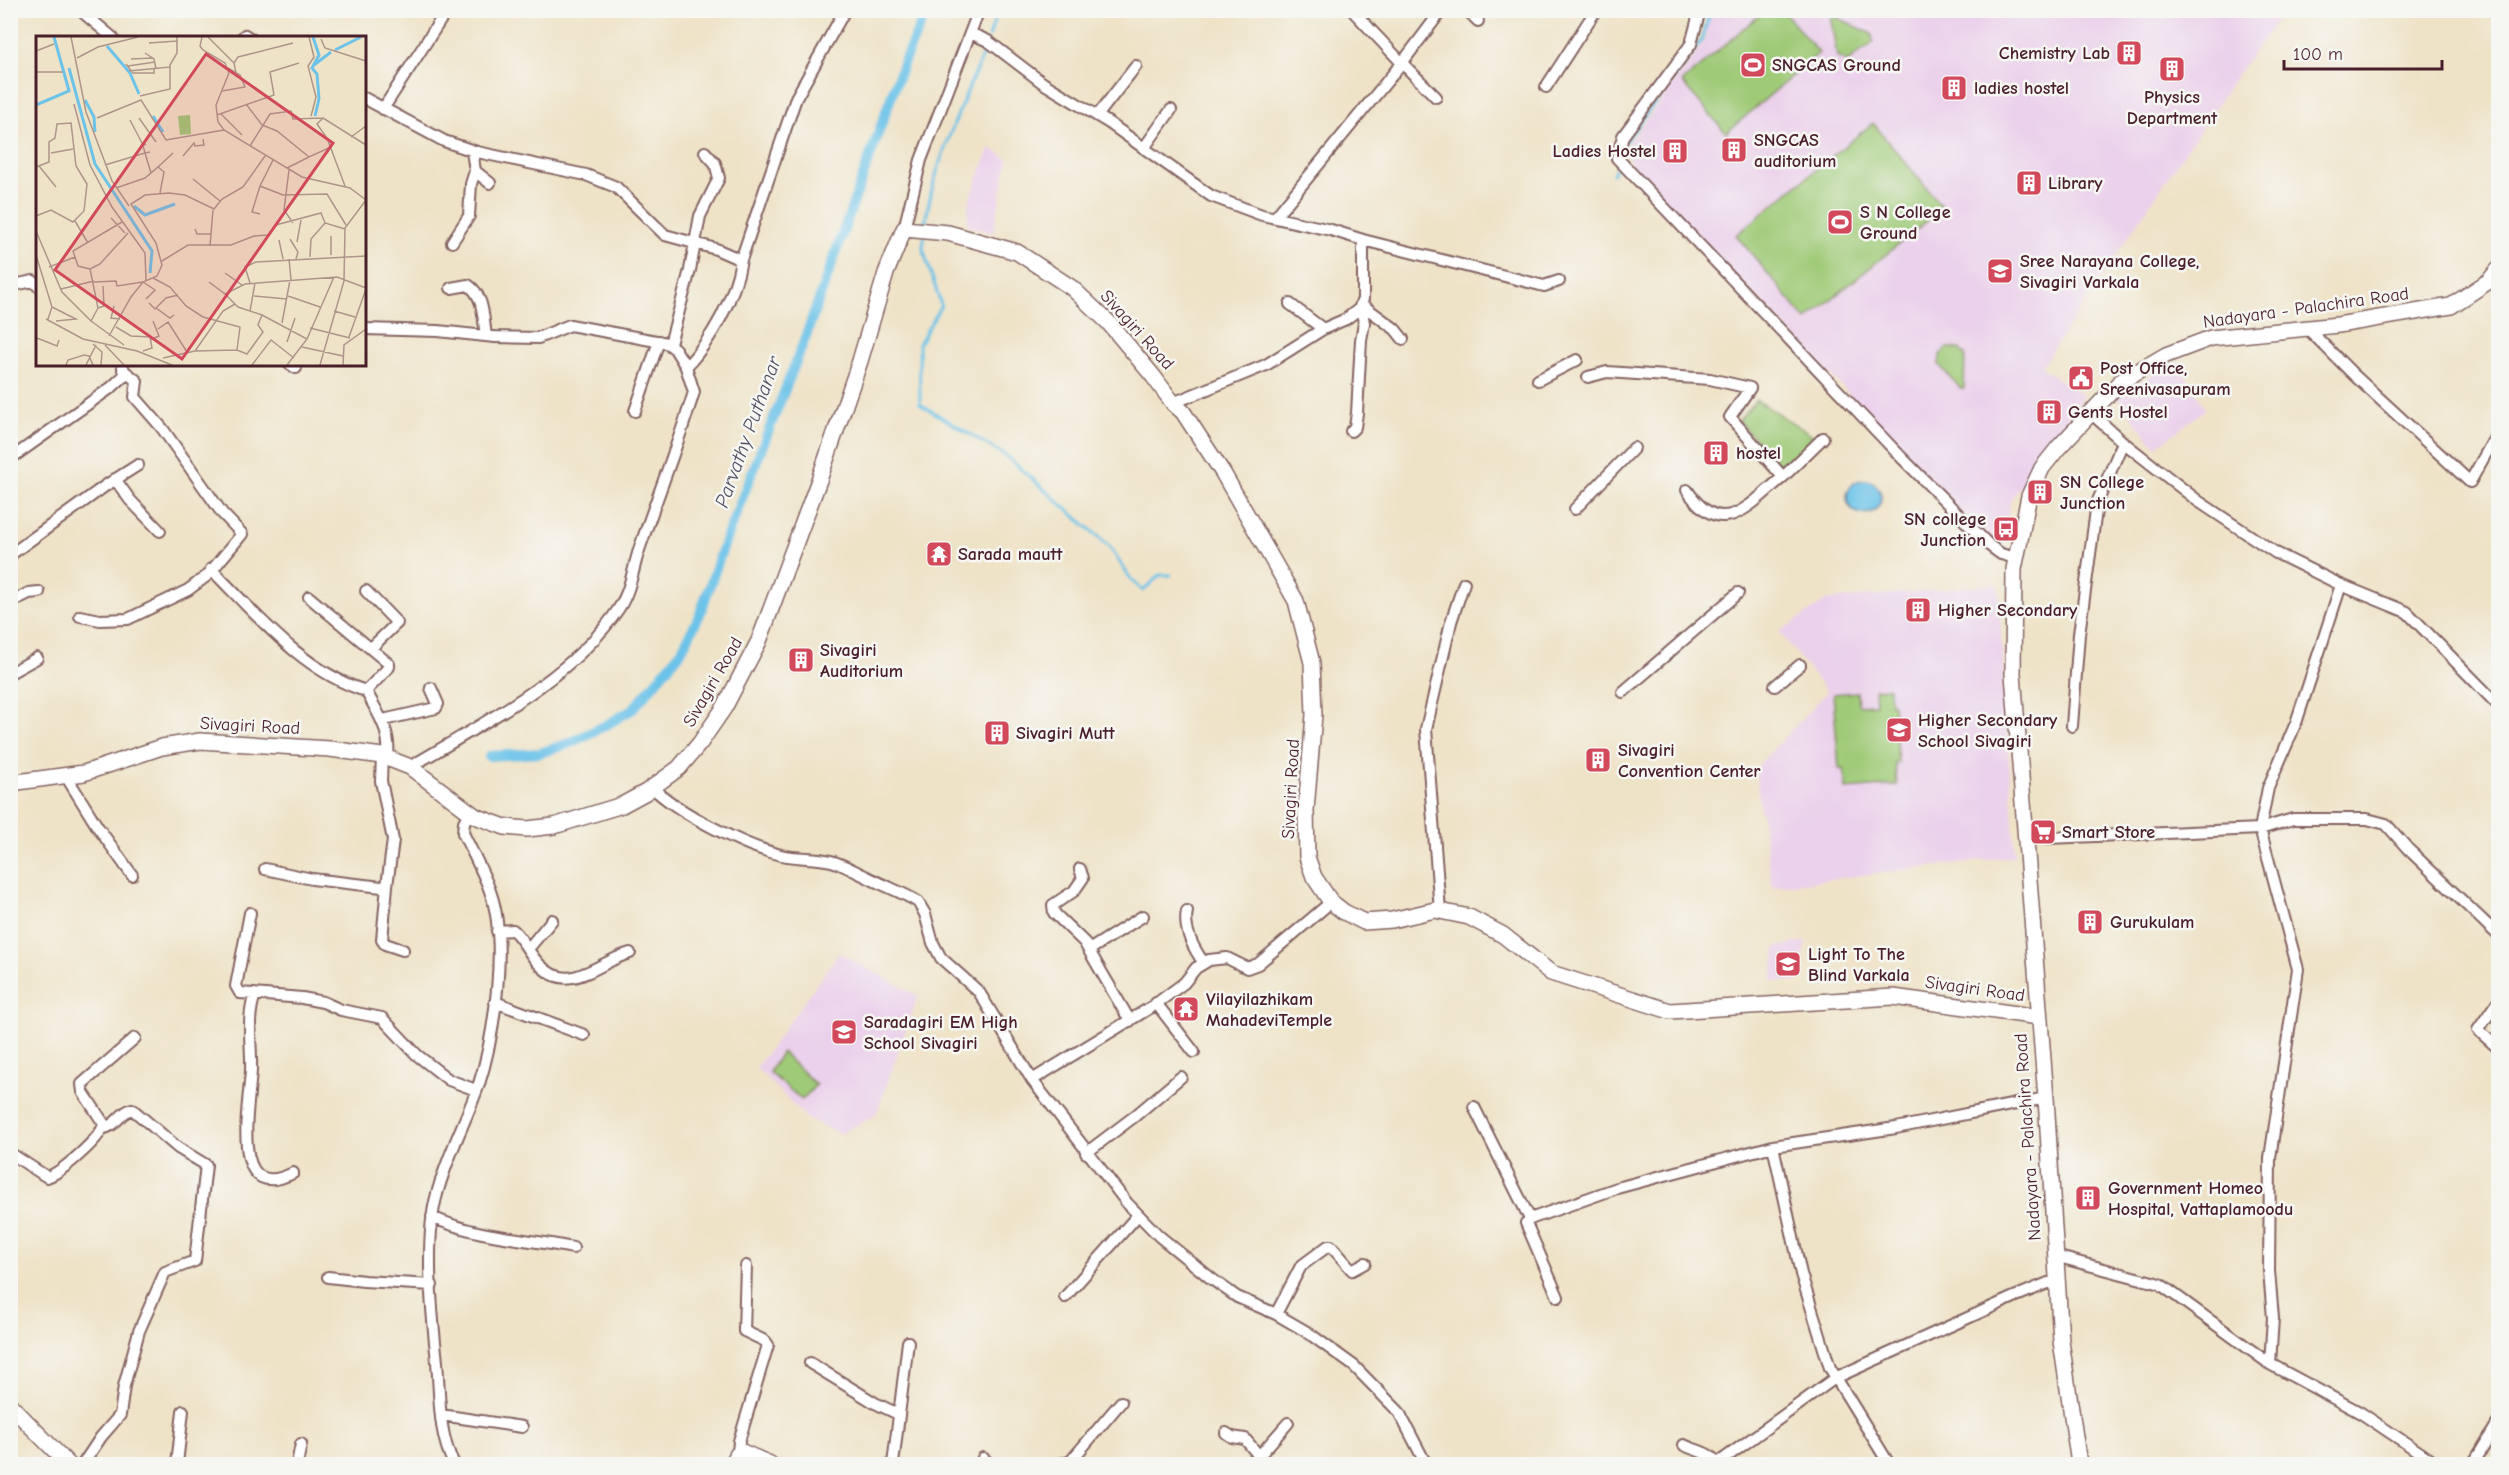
<svg xmlns="http://www.w3.org/2000/svg" width="2509" height="1475" font-family="'Comic Neue',sans-serif">
	<rect width="100%" height="100%" fill="#f6f6f2"/>
	<filter id="ink" filterUnits="userSpaceOnUse"><feTurbulence type="fractalNoise" baseFrequency=".0167" numOctaves="2"/><feDisplacementMap in="SourceGraphic" scale="12" xChannelSelector="R" yChannelSelector="G"/><feConvolveMatrix kernelMatrix="1 2 1 2 8 2 1 2 1" color-interpolation-filters="sRGB"/></filter>
	<filter id="wash" filterUnits="userSpaceOnUse"><feTurbulence type="fractalNoise" baseFrequency=".008" numOctaves="4" result="noise"/><feDisplacementMap in="SourceGraphic" scale="24" xChannelSelector="R" yChannelSelector="G"/><feGaussianBlur stdDeviation="1.35" result="paint"/><feColorMatrix in="noise" values="0 0 0 0 0 0 0 0 0 0 0 0 0 0 0 0 0 1.4 0 .05"/><feComposite in="paint" operator="in"/></filter>
	<g filter="url(#wash)">
		<rect width="100%" height="100%" fill="#efe3c7"/>
		<!-- built -->
		<path fill="#ebd1eb" d="M1707,11H2283L2235,78L2041,367L2083,396L2010,501L2003,546L2001,549L1998,550L1631,166L1626,146L1698,51L1706,37Z
			M990,148L1008,159L993,233L967,225L969,201Z
			M2177,361L2206,409L2156,447L2116,396Z
			M1998,584L2015,856L1772,887L1755,769L1827,692L1779,632L1827,600Z
			M1806,941L1797,982L1772,981L1776,947Z
			M839,953L918,996L876,1115L840,1134L808,1119L756,1068Z"/>
		<!-- green -->
		<path fill="#9fca77" stroke="#747451" stroke-width="1.5" d="M1765,10L1783,11L1819,53L1726,133L1682,82Z
			M1830,14L1872,34L1873,43L1847,62L1837,57Z
			M1873,123L1943,208L1806,320L1736,235Z
			M1947,348L1959,349L1965,355L1964,389H1961L1939,365L1940,355Z
			M1756,400L1817,438L1784,469L1738,421Z
			M1889,688L1890,704H1893L1898,763H1895L1897,785L1846,789L1844,769H1839L1833,694L1857,692L1858,705L1876,704L1875,689Z
			M782,1052L816,1085L802,1100L769,1072Z"/>
		<!-- water -->
		<path fill="#6cc3e9" stroke="#5b718a" stroke-width="1.5" d="M1847 497a17 17 0 1 1 34 0a17 17 0 1 1-34 0Z"/>
		<g fill="none" stroke-linecap="round" stroke-linejoin="round">
			<!-- stream -->
			<path stroke="#6cc3e9" stroke-width="3" d="M989,37L998,10
				M1626,141L1701,41L1711,10
				M1613,174L1615,169
				M925,227C931,170 965,98 987,44
				M924,237L923,249L941,305L919,344L920,404L1006,456L1109,546L1130,578L1143,591L1160,575H1171"/>
			<!-- canal -->
			<path stroke="#6cc3e9" stroke-width="10" d="M489,756L540,753L570,743L608,724L633,709L681,652L700,614L727,536L803,344L904,61L927,10"/>
		</g>
	</g>
	<g filter="url(#ink)">
		<g fill="none" stroke-linecap="round" stroke-linejoin="round">
			<defs>
				<path id="street" d="M80,10L113,38
					M1352,10L1402,63L1442,10
					M1467,10L1478,21
					M1700,10L1691,44L1623,136L1617,158L1902,458L1990,546L2001,554L2015,558
					M970,33L988,41L1043,83L1109,123L1211,196L1262,215L1331,230L1363,240V299L1359,309L1346,319L1323,329L1266,365L1173,403
					M242,38L245,35L250,38
					M1546,87L1596,10
					M364,98L444,141L477,152L586,175L616,187L665,235L716,249L741,260
					M383,109L447,10
					M1097,116L1136,66
					M1144,148L1171,110
					M472,151L475,171L490,183
					M1277,215L1402,63L1436,97
					M904,229L921,160L979,10
					M1363,240L1544,286L1559,281
					M452,242L469,216L471,184L475,171
					M10,286L33,281L38,286
					M451,288L468,285C484,295 483,318 486,336
					M1290,304L1323,329
					M1361,304L1395,329L1403,339
					M2307,328L2354,375L2470,482L2498,432
					M364,329L438,331L495,337L538,338L570,325L667,343L675,349L686,367
					M670,344L690,270L700,216L719,178L715,163L705,152
					M290,364L296,368
					M1588,377L1607,372L1710,379L1750,388L1730,417L1783,477L1823,438
					M1538,380L1577,360
					M635,411L659,341
					M2092,414L2123,442L2198,501L2276,553L2341,585L2407,612L2498,705
					M1351,431L1355,427L1357,413L1361,340L1364,323L1361,305
					M10,459L112,387L125,375L123,367
					M115,479L130,500L160,531
					M1687,490C1722,542 1749,505 1783,477
					M1575,509L1634,448
					M10,555L105,486L138,465
					M211,569C256,614 303,672 366,691C378,714 391,730 388,758
					M2341,585L2296,723L2268,788L2260,829L2298,969L2270,1158L2269,1271L2273,1318L2270,1364L2361,1413L2437,1464
					M366,591L397,623L371,648
					M10,597L17,599L29,593L39,592
					M309,597L389,664V667L366,691
					M80,616L100,620L128,619L188,590L208,575L242,534L222,513L162,428L135,397L137,381L123,370
					M10,673L37,658
					M1775,686L1800,665
					M1623,692L1738,593
					M383,720L436,708L438,704L431,688
					M2072,726L2079,634L2097,503L2123,442
					M410,767C480,725 574,677 619,608C631,590 633,567 640,547C658,495 678,444 694,392L686,367C712,339 735,298 741,260L796,98L845,10
					M66,776L97,826L132,875
					M652,787C678,813 746,847 781,855C798,859 815,857 831,861C843,864 854,871 865,876C882,885 902,892 918,902L925,914L933,943L941,958L979,992L1032,1080L1127,1203L1159,1236L1213,1280L1237,1297L1276,1314L1307,1332L1354,1366L1399,1412L1426,1464
					M2025,839L2260,829L2293,819H2367L2386,824L2408,849L2498,935
					M265,869L312,879L382,887L387,886L393,840L381,781L382,756
					M1080,869L1083,878L1074,891L1053,905L1054,913L1084,942L1130,1021
					M387,886L382,940L385,944L403,950
					M1187,911C1183,930 1193,948 1204,963
					M1440,911L1426,729L1451,622L1464,583
					M250,913L236,986L240,993L302,998L323,1002L341,1010L382,1018L417,1055L449,1080L476,1090
					M497,931L513,930C524,940 529,954 539,964C569,997 599,961 630,953
					M528,949L552,920
					M1089,950L1143,916
					M255,995C246,1017 252,1047 251,1070C250,1100 227,1206 293,1173
					M2498,1001L2478,1030L2498,1048
					M495,1002L584,1035
					M1156,1003L1194,1052
					M1032,1080L1153,1006L1184,983L1196,968L1209,960L1227,958L1247,968L1258,964L1331,902
					M1474,1107L1530,1219
					M10,1153L47,1177C61,1173 102,1137 104,1124L83,1092L82,1084L135,1038
					M1086,1153L1135,1116L1181,1077
					M432,1217C478,1238 525,1238 573,1248
					M2055,1256L2160,1284L2270,1364
					M328,1277L364,1281L432,1285
					M1065,1297L1138,1215
					M1558,1297L1526,1223L1530,1219L1617,1188L1773,1146
					M1276,1314L1301,1266L1328,1246H1331L1352,1270L1365,1263
					M810,1363L875,1403L898,1414
					M441,1415L522,1427
					M1226,1433L1232,1437L1245,1439L1259,1456
					M1684,1445C1696,1451 1710,1452 1718,1464
					M738,1454L739,1441L768,1345L765,1341L744,1331L746,1266
					M983,1458L990,1464
					M1070,1462L1121,1402
					M83,1464L101,1437L120,1415L124,1386L139,1331L165,1272L195,1261L206,1165L178,1148L132,1109C120,1112 116,1127 103,1128
					M177,1464L183,1411
					M297,1464L301,1444
					M454,1464C438,1434 440,1396 437,1362C432,1315 424,1239 437,1194C447,1156 466,1121 479,1084C495,1034 508,940 490,891C483,871 472,852 463,833L464,822L469,813
					M893,1464L908,1342
					M1059,1464L1070,1462L1080,1464
					M1252,1464L1288,1423
					M1720,1464L1721,1461L1835,1378L2014,1297L2048,1283H2057
					M1889,1464L1830,1368L1801,1274L1773,1146L1896,1128L2046,1098
					M2473,1464L2498,1423"/>
				<path id="secondary" d="M10,783L84,773L162,747L200,741L330,749L382,756L410,767L475,816L505,827L527,829L554,826L622,805L646,792L679,768L700,743L724,708L759,641L819,480L860,361L886,273L904,229L948,233L1017,252L1072,288L1108,322L1153,376L1173,403L1183,412L1223,473L1296,601L1312,663L1314,715L1306,810L1307,857L1314,877L1331,902L1344,912L1364,922L1392,920L1435,910L1469,917L1503,935L1551,973L1670,1011L1893,997L2039,1017
					M10,1405L68,1464
					M733,1464L737,1455L742,1452L770,1464
					M2079,1464L2061,1341L2046,1098L2013,674L2014,569L2029,496L2042,468L2058,448L2120,382L2166,355L2211,338L2338,325L2451,306L2489,281L2498,270"/>
			</defs>
			<!-- street casing -->
			<use href="#street" stroke="#846462" stroke-width="14"/>
			<!-- secondary casing -->
			<use href="#secondary" stroke="#846462" stroke-width="18"/>
			<!-- street -->
			<use href="#street" stroke="#fff" stroke-width="10"/>
			<!-- secondary -->
			<use href="#secondary" stroke="#fff" stroke-width="15"/>
		</g>
	</g>
	<!-- icons -->
	<defs>
		<symbol id="building-square" viewBox="-11 -11 22 22"><rect x="-9" y="-9" width="18" height="18" rx="4" fill="#d1495b" stroke="#f6f6f2"/><path d="M-4-6H4V6H1V3H-1V6H-4ZM-2.5-4.3h1.7v1.8h-1.7ZM.8-4.3h1.7v1.8H.8ZM-2.5-1h1.7V.8h-1.7ZM.8-1h1.7V.8H.8Z" fill="#fff"/></symbol>
		<symbol id="stadium-square" viewBox="-11 -11 22 22"><rect x="-9" y="-9" width="18" height="18" rx="4" fill="#d1495b" stroke="#f6f6f2"/><path d="M0-5a6.5 5 0 1 0 0 10a6.5 5 0 1 0 0-10ZM-3.5-1.8h7v3.6h-7Z" fill="#fff"/></symbol>
		<symbol id="university-square" viewBox="-11 -11 22 22"><rect x="-9" y="-9" width="18" height="18" rx="4" fill="#d1495b" stroke="#f6f6f2"/><path d="M0-5L7-2L0 1L-7-2ZM-4 1L0 2.5L4 1V4Q0 6-4 4Z" fill="#fff"/></symbol>
		<symbol id="civic-square" viewBox="-11 -11 22 22"><rect x="-9" y="-9" width="18" height="18" rx="4" fill="#d1495b" stroke="#f6f6f2"/><path d="M-.6-6.5H3V-4.5H.6V-3L4-1V1h2V6H-6V1h2V-1L-.6-3ZM-1.2 2.5V6h2.4V2.5Z" fill="#fff"/></symbol>
		<symbol id="bus-square" viewBox="-11 -11 22 22"><rect x="-9" y="-9" width="18" height="18" rx="4" fill="#d1495b" stroke="#f6f6f2"/><path d="M-5-6H5V4H4V6H2V4H-2V6H-4V4H-5ZM-3.5-4V0h7V-4ZM-3.5 1.2v1.5H-2V1.2ZM2 1.2v1.5H3.5V1.2Z" fill="#fff"/></symbol>
		<symbol id="temple-square" viewBox="-11 -11 22 22"><rect x="-9" y="-9" width="18" height="18" rx="4" fill="#d1495b" stroke="#f6f6f2"/><path d="M0-6L5-2H3V0L6.5 2.5H4V6H1.5V3h-3V6H-4V2.5H-6.5L-3 0V-2H-5Z" fill="#fff"/></symbol>
		<symbol id="school-square" viewBox="-11 -11 22 22"><rect x="-9" y="-9" width="18" height="18" rx="4" fill="#d1495b" stroke="#f6f6f2"/><path d="M0-5L7-2L0 1L-7-2ZM-4 1L0 2.5L4 1V4Q0 6-4 4Z" fill="#fff"/></symbol>
		<symbol id="supermarket-square" viewBox="-11 -11 22 22"><rect x="-9" y="-9" width="18" height="18" rx="4" fill="#d1495b" stroke="#f6f6f2"/><path d="M-6-5.5h2.5l.6 2H6L4.5 2H-2.5L-4.4-4H-6ZM-1.5 3.2a1.3 1.3 0 1 0 .1 0ZM3 3.2a1.3 1.3 0 1 0 .1 0Z" fill="#fff"/></symbol>
	</defs>
	<g fill-rule="evenodd">
		<use href="#building-square" x="2114" y="38" width="30" height="30"/>
		<use href="#stadium-square" x="1738" y="50" width="30" height="30"/>
		<use href="#building-square" x="2157" y="54" width="30" height="30"/>
		<use href="#building-square" x="1939" y="73" width="30" height="30"/>
		<use href="#building-square" x="1719" y="135" width="30" height="30"/>
		<use href="#building-square" x="1660" y="136" width="30" height="30"/>
		<use href="#building-square" x="2014" y="168" width="30" height="30"/>
		<use href="#stadium-square" x="1825" y="207" width="30" height="30"/>
		<use href="#university-square" x="1985" y="256" width="30" height="30"/>
		<use href="#civic-square" x="2066" y="363" width="30" height="30"/>
		<use href="#building-square" x="2034" y="397" width="30" height="30"/>
		<use href="#building-square" x="1701" y="438" width="30" height="30"/>
		<use href="#building-square" x="2025" y="477" width="30" height="30"/>
		<use href="#bus-square" x="1991" y="514" width="30" height="30"/>
		<use href="#temple-square" x="924" y="539" width="30" height="30"/>
		<use href="#building-square" x="1903" y="595" width="30" height="30"/>
		<use href="#building-square" x="786" y="645" width="30" height="30"/>
		<use href="#school-square" x="1884" y="715" width="30" height="30"/>
		<use href="#building-square" x="982" y="718" width="30" height="30"/>
		<use href="#building-square" x="1583" y="745" width="30" height="30"/>
		<use href="#supermarket-square" x="2028" y="817" width="30" height="30"/>
		<use href="#building-square" x="2075" y="907" width="30" height="30"/>
		<use href="#school-square" x="1773" y="949" width="30" height="30"/>
		<use href="#temple-square" x="1171" y="994" width="30" height="30"/>
		<use href="#school-square" x="829" y="1017" width="30" height="30"/>
		<use href="#building-square" x="2073" y="1183" width="30" height="30"/>
	</g>
	<g text-anchor="middle" dominant-baseline="central" stroke-width="5" stroke-linejoin="round" paint-order="stroke">
		<!-- poi labels -->
		<g font-size="18" font-weight="bold" fill="#4a1f2b" stroke="#f6f6f2" text-anchor="start">
			<text x="2110" y="53" text-anchor="end">Chemistry Lab</text>
			<text x="1772" y="65">SNGCAS Ground</text>
			<text x="1974" y="88">ladies hostel</text>
			<text x="2172" y="97" text-anchor="middle">Physics<tspan x="2172" dy="21">Department</tspan></text>
			<text x="1754" y="140">SNGCAS<tspan x="1754" dy="21">auditorium</tspan></text>
			<text x="1656" y="151" text-anchor="end">Ladies Hostel</text>
			<text x="2048" y="183">Library</text>
			<text x="1860" y="212">S N College<tspan x="1860" dy="21">Ground</tspan></text>
			<text x="2020" y="261">Sree Narayana College,<tspan x="2020" dy="21">Sivagiri Varkala</tspan></text>
			<text x="2100" y="368">Post Office,<tspan x="2100" dy="21">Sreenivasapuram</tspan></text>
			<text x="2068" y="412">Gents Hostel</text>
			<text x="1736" y="453">hostel</text>
			<text x="2060" y="482">SN College<tspan x="2060" dy="21">Junction</tspan></text>
			<text x="1986" y="519" text-anchor="end">SN college<tspan x="1986" dy="21">Junction</tspan></text>
			<text x="958" y="554">Sarada mautt</text>
			<text x="1938" y="610">Higher Secondary</text>
			<text x="820" y="650">Sivagiri<tspan x="820" dy="21">Auditorium</tspan></text>
			<text x="1918" y="720">Higher Secondary<tspan x="1918" dy="21">School Sivagiri</tspan></text>
			<text x="1016" y="733">Sivagiri Mutt</text>
			<text x="1618" y="750">Sivagiri<tspan x="1618" dy="21">Convention Center</tspan></text>
			<text x="2062" y="832">Smart Store</text>
			<text x="2110" y="922">Gurukulam</text>
			<text x="1808" y="954">Light To The<tspan x="1808" dy="21">Blind Varkala</tspan></text>
			<text x="1206" y="999">Vilayilazhikam<tspan x="1206" dy="21">MahadeviTemple</tspan></text>
			<text x="864" y="1022">Saradagiri EM High<tspan x="864" dy="21">School Sivagiri</tspan></text>
			<text x="2108" y="1188">Government Homeo<tspan x="2108" dy="21">Hospital, Vattaplamoodu</tspan></text>
		</g>
		<!-- street labels -->
		<g font-size="18" fill="#4a1f2b" stroke="#f6f6f2">
			<text transform="translate(2306 308) rotate(-8)">Nadayara - Palachira Road</text>
			<text transform="translate(1137 330) rotate(48)">Sivagiri Road</text>
			<text transform="translate(713 682) rotate(-60)">Sivagiri Road</text>
			<text transform="translate(250 726) rotate(3)">Sivagiri Road</text>
			<text transform="translate(1291 789) rotate(-87)">Sivagiri Road</text>
			<text transform="translate(1975 989) rotate(8)">Sivagiri Road</text>
			<text transform="translate(2028 1137) rotate(-94)">Nadayara - Palachira Road</text>
		</g>
		<!-- water labels -->
		<g font-size="20" font-style="italic" fill="#545064" stroke="#f6f6f2">
			<text transform="translate(748 432) rotate(-70)">Parvathy Puthanar</text>
		</g>
	</g>
	<!-- overview -->
	<g transform="translate(36 36)">
		<rect width="330" height="330" fill="#efe3c7"/>
		<path d="M154,79L155,98L144,99L142,80Z" fill="#9fca77"/>
		<path fill="none" stroke="#6cc3e9" stroke-width="3" d="M277,1L283,19L276,32L281,38L283,63L279,80M71,10L94,37L103,58M299,14L325,1M278,29L295,16M33,32L59,128L116,215L114,237M49,64L58,81L59,96M0,69L33,55L18,1M117,80L127,96M98,170L109,179L139,168"/>
		<path fill="none" stroke="#ad9589" stroke-width="1.5" d="M35,1L50,76L76,145L93,170M166,1L164,10L167,14L189,27L193,37L180,69L182,86L188,94L266,141L314,152L330,164M172,1L198,27M273,1L278,21L272,30L280,61L275,80M285,3L289,12L330,25M113,7L141,5M0,15L18,8M109,17L118,23L120,33M41,22L62,11L102,1M95,23L117,22M90,28L97,37H118V33M92,30L119,26M93,35L134,31M0,36H27M200,37L198,27L202,21L257,7M186,55L209,51L204,39L192,32M104,60L134,53V29L141,17V1M38,68L54,129L76,171L109,217L110,245M210,68L226,89L241,95L273,121L295,111M185,78L206,99M181,79L238,59L234,36L263,27M61,82L105,64L130,104L188,94M103,82L120,106M94,84L107,109M315,101L330,90M214,110L234,78L255,75L257,83L287,82M114,116L109,117L115,137M15,117L37,113M147,120L158,107L159,110L168,109L167,103M237,124L224,150L247,159L291,158L310,189M69,129L109,117L107,110L110,108M3,130L20,151M0,131L13,126V106L19,102L21,88L35,87L40,130L51,148L48,175L37,186L15,174L0,180M122,131L137,117M251,132L273,121M253,134L248,174L257,187M157,143L184,165M309,150L291,102L281,88L287,82L330,109M80,152L109,142L122,131L128,136L124,157M224,178L216,176L224,150M75,182L89,197M39,185L52,207M159,193L161,198H175M0,195L26,256L55,285L62,272L54,233L64,228L92,197M254,203L262,216L260,223M243,204L247,223M261,206L265,184M174,210L177,174M0,219L16,271L12,283M295,219V200M274,221L275,203L289,187M253,223L255,244M126,225L152,209H195L218,200L232,199L240,189L285,177L289,187L309,193M13,231L39,221M54,233L42,230L37,215L86,186M189,237L206,249M117,242L134,251L150,270L167,281L204,291L201,314M58,246L80,245L81,250L107,246M107,246L119,254L110,263M173,246L189,258M214,247L209,231L220,226L330,220M25,253L58,245M218,260L251,263M252,260L284,271M113,267L119,273L130,262L142,259M78,270L75,282L84,283M16,271L40,283L20,285M62,272L68,270L67,250M120,272L134,282L138,279M214,275L219,247M298,275L319,281M226,279L271,303L251,329M13,285L10,283L47,303L101,315L136,329M55,285L88,309M246,287L254,244M80,291L95,300L114,301L116,312L107,315M274,292L314,302M122,293L132,286L151,316M73,300L95,261L107,246L121,240L126,229L120,207L95,168L109,159L133,157L149,159L178,173L186,163L207,151L229,120M313,301L330,253M1,302L21,310L23,304M271,303L298,241M114,304L123,300L117,285M251,306L259,282M57,308L66,316L65,329M69,309L88,329M266,311L307,320M159,315L187,275L199,268M127,322L159,315L201,314L211,318L227,296L222,289L226,279L202,271L189,258L209,248L301,241L330,252M30,329L32,324L48,319L53,320L57,329M50,329L60,309M216,329L235,304L258,322M284,329L308,245L309,192L330,164M307,329L308,309L330,293"/>
		<path fill="#d1495b" fill-opacity="0.15" stroke="#d1495b" stroke-width="3" d="M170,18L297,107L146,323L19,234Z"/>
		<rect width="330" height="330" fill="none" stroke="#4a1f2b" stroke-width="3"/>
	</g>
	<!-- margin -->
	<rect width="2509" height="1475" fill="none" stroke="#f6f6f2" stroke-width="36"/>
	<!-- scale -->
	<path d="M2284 60v9h158v-9" fill="none" stroke="#4a1f2b" stroke-width="3"/>
	<text x="2293" y="60" font-size="18" fill="#4a1f2b" stroke="#f6f6f2" stroke-width="4.5" paint-order="stroke">100 m</text>
</svg>
